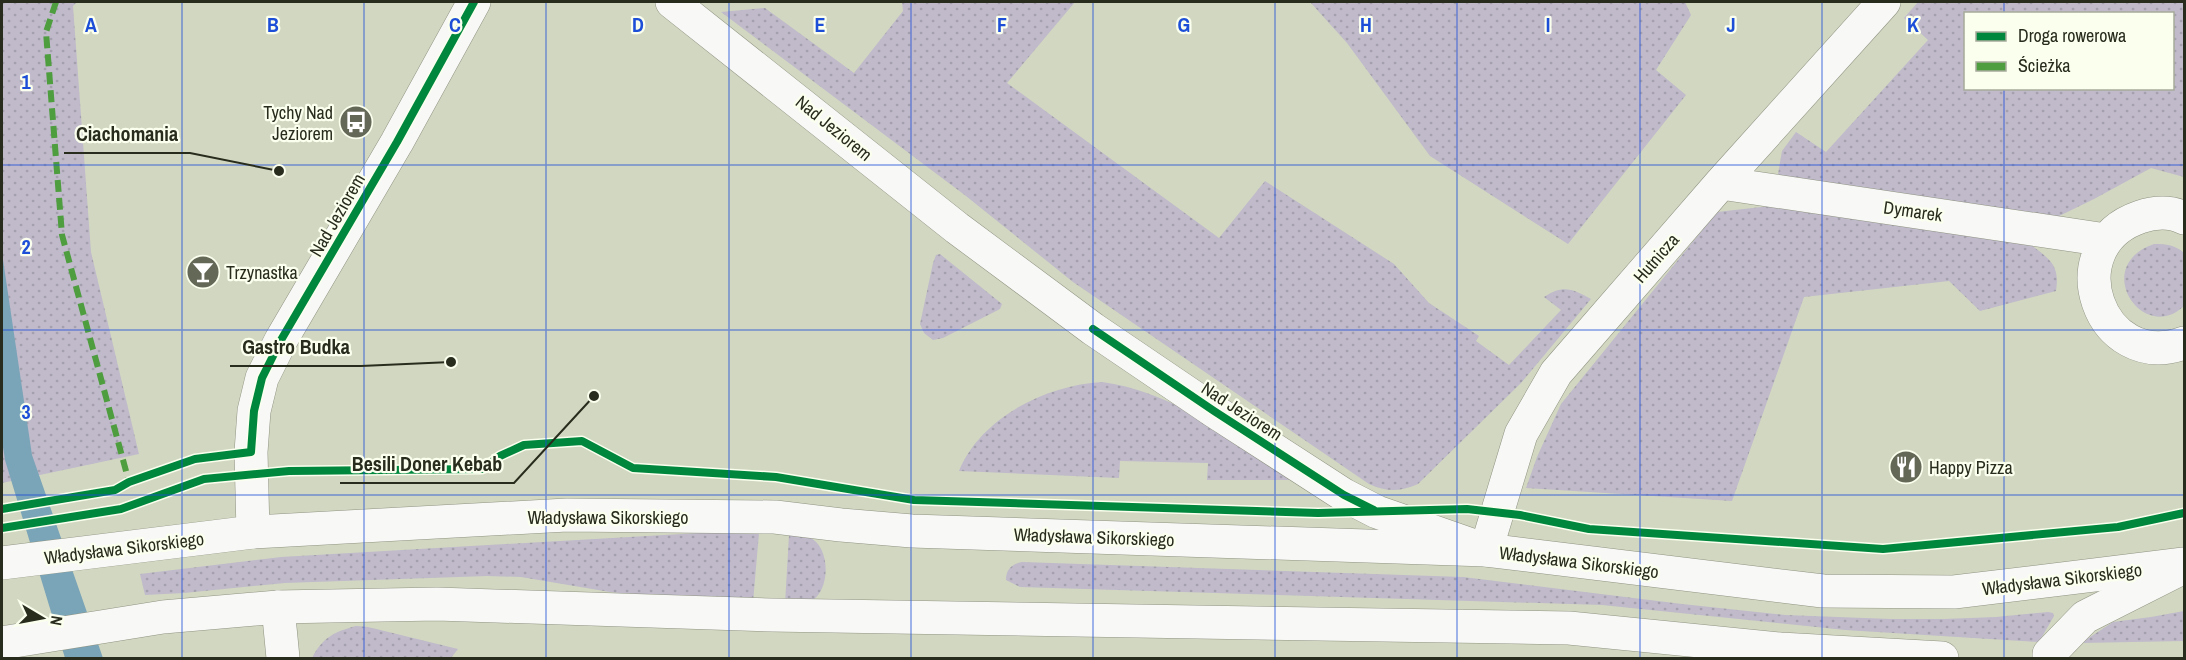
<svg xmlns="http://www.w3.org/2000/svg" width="2186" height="660" font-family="'Archivo Narrow',sans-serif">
	<defs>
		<pattern id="green-dots" width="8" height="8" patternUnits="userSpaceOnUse" patternTransform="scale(1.5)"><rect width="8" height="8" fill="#c0bacb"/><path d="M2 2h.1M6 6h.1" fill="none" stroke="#a5a0ae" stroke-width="1.8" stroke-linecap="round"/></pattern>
	</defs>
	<rect width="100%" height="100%" fill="#d2d7c1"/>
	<!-- green -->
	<path fill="url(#green-dots)" fill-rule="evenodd" d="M2,2H77L73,6L91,252L139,454L2,483Z
		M902,2H1075L1007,83L1219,238L1265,181L1394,264L1429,303L1479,336L1476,341L1509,365L1561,310L1544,297C1563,284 1573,289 1591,299L1521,383L1418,484C1399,492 1387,492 1369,484L1073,282L966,196L721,12L765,8L854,73L903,11Z
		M1310,2H1685L1691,15L1656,70L1686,95L1568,244L1430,156L1347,43Z
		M1918,2H2184V177L2151,168L2094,199L2053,219L1797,183L1778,174L1782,151L1796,132L1826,152L1928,40L1904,18ZM1966,14H2172V88H1966Z
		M1779,205L2030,244C2050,260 2060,264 2056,291L1980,311L1949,281L1804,297L1732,501L1526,488L1537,457L1561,404L1717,212Z
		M2154,244C2167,244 2175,245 2184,253V306C2143,345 2090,266 2154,244Z
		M940,254L1002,304L1000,309L943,338L933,340L924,333L920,324L933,263L936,255Z
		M1102,382C1176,392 1236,441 1297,480H1207L1208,463L1120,461L1119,478L959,471C981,417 1047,385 1102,382Z
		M699,533H759L753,602L670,598L610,592L521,577L487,576L285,583L184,593L145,595L140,574L281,557Z
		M789,535C795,536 804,535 809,537C830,546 831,587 813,600C804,605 795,604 785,604Z
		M1022,562L1463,577L1682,604L1785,615L1891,619H1944L1996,617L2048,612L2053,613L2054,616L2039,642L1845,630L1602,605L1020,587L1006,580C1006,569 1012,564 1022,562Z
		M2184,611V641L2081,643L2113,622L2151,617Z
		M356,626L368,627L458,649L451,658H312C323,637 334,632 356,626Z"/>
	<!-- water -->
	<path fill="#7aa4b7" d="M2,253L32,455L103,658H65L5,460L2,440Z"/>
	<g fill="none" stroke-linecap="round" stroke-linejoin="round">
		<defs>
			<path id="minor" d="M672,2L957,228L1093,329L1214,411L1344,495L1377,512L1486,550L1521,434L1556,373L1721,183L1884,2
				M1721,183L2106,240
				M2184,218C2171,211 2154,212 2140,217C2055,246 2099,374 2184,343
				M253,532L251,452L254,411L262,378L281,340L397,142L474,2
				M278,607L283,658
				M2049,658V654L2085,617L2184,567"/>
			<path id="tertiary" d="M2,563L253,532L567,515L775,517L841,525L912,531L1486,550L1823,591L1954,592L2184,564
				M2,643L163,617L278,607L437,604L771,615L1569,628L1780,649L1942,658"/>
		</defs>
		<!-- minor casing -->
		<use href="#minor" stroke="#8f9382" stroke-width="34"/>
		<!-- tertiary casing -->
		<use href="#tertiary" stroke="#8f9382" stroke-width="34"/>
		<!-- minor -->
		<use href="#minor" stroke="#f8f9f6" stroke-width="33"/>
		<!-- tertiary -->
		<use href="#tertiary" stroke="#f8f9f6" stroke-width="33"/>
		<!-- quiet -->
		<path stroke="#4e9d3e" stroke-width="6" stroke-dasharray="12 6" stroke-linecap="butt" d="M56,2L46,32L62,235L129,482"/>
		<defs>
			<path id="cycleway" d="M1093,329L1214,411L1344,495L1374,510
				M2,509L115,490L129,482L195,459L251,452L254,411L262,378L281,340L397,142L474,2
				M2,528L121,509L204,479L289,471L482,469L500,456L524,445L582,441L633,468L776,477L914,500L1318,513L1467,509L1520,515L1589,529L1883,549L2118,527L2184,513"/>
		</defs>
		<!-- cycleway casing -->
		<use href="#cycleway" stroke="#faffee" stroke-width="11"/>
		<!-- cycleway -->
		<use href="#cycleway" stroke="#00873e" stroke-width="8"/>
	</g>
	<!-- grid -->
	<path fill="none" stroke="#1d4ed8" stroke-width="1.5" stroke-opacity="0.55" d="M182,2V658M364,2V658M546,2V658M729,2V658M911,2V658M1093,2V658M1275,2V658M1457,2V658M1640,2V658M1822,2V658M2004,2V14M2004,88V658M2,165H2184M2,330H2184M2,495H2184"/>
	<!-- icons -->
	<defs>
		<symbol id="bus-disc" viewBox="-11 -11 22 22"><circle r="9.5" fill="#646856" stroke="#faffee"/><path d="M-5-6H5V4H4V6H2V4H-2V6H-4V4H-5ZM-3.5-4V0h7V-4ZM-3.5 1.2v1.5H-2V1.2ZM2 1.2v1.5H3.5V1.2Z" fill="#fff"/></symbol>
		<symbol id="bar-disc" viewBox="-11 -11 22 22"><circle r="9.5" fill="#646856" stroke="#faffee"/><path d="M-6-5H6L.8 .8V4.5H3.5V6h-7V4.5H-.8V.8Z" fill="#fff"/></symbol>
		<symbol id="restaurant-disc" viewBox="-11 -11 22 22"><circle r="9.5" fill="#646856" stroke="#faffee"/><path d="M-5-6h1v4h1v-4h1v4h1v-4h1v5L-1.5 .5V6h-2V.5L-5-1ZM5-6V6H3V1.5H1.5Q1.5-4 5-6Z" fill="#fff"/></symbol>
	</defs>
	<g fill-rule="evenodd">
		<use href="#bus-disc" x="337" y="103" width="38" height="38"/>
		<use href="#bar-disc" x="184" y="253" width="38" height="38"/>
		<use href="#restaurant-disc" x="1887" y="448" width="38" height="38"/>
	</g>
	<g text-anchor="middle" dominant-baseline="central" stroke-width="4.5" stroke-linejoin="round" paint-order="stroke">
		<!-- poi labels -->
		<g font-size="18" fill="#282c1c" stroke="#faffee" text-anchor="start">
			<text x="333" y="112" text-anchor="end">Tychy Nad<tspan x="333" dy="21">Jeziorem</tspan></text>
			<text x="226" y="272">Trzynastka</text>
			<text x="1929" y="467">Happy Pizza</text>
		</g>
		<!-- street labels -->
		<g font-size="18" fill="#282c1c" stroke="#faffee">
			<text transform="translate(834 128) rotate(39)">Nad Jeziorem</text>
			<text transform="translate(1913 211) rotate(8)">Dymarek</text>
			<text transform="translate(337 215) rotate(-60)">Nad Jeziorem</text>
			<text transform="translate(1656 258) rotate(-49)">Hutnicza</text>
			<text transform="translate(1242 411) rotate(33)">Nad Jeziorem</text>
			<text x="608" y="517">Władysława Sikorskiego</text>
			<text transform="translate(1094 537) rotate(2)">Władysława Sikorskiego</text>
			<text transform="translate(124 548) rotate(-7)">Władysława Sikorskiego</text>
			<text transform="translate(1579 562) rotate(7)">Władysława Sikorskiego</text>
			<text transform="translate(2062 579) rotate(-7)">Władysława Sikorskiego</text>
		</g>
	</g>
	<g font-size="20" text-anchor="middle" font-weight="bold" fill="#1d4ed8" stroke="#faffee" stroke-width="4.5" stroke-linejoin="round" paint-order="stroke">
		<text x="91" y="32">A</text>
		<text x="273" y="32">B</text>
		<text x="455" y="32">C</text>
		<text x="638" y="32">D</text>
		<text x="820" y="32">E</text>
		<text x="1002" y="32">F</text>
		<text x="1184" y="32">G</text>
		<text x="1366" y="32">H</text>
		<text x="1548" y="32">I</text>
		<text x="1731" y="32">J</text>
		<text x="1913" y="32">K</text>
		<text x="26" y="89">1</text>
		<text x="26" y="254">2</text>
		<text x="26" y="419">3</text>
	</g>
	<!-- callouts -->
	<path fill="none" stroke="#282c1c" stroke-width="2" d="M279 171L190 153H64M451 362L361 366H230M594 396L514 483H340"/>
	<g fill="#282c1c" stroke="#faffee" stroke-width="2">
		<circle cx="279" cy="171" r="6"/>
		<circle cx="451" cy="362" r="6"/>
		<circle cx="594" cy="396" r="6"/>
	</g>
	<g font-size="20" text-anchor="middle" font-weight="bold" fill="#282c1c" stroke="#faffee" stroke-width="4.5" stroke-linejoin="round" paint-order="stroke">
		<text x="127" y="141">Ciachomania</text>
		<text x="296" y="354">Gastro Budka</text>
		<text x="427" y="471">Besili Doner Kebab</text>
	</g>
	<!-- border -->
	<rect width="2186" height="660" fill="none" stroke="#282c1c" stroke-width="6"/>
	<!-- legend -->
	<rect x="1964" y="12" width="210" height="78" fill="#faffee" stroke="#a6ab9a" stroke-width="1.5"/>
	<rect x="1976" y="32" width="30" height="9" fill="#00873e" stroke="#a6ab9a" stroke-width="1.5"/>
	<text x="2018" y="42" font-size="18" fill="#282c1c">Droga rowerowa</text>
	<rect x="1976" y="62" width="30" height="9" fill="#4e9d3e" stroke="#a6ab9a" stroke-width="1.5"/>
	<text x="2018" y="72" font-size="18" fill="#282c1c">Ścieżka</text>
	<!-- north arrow -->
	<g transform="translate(42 618) rotate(100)" stroke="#faffee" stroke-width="4.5" paint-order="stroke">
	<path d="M0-4.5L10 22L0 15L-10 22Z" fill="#282c1c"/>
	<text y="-9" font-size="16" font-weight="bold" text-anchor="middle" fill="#282c1c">N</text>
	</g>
</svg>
